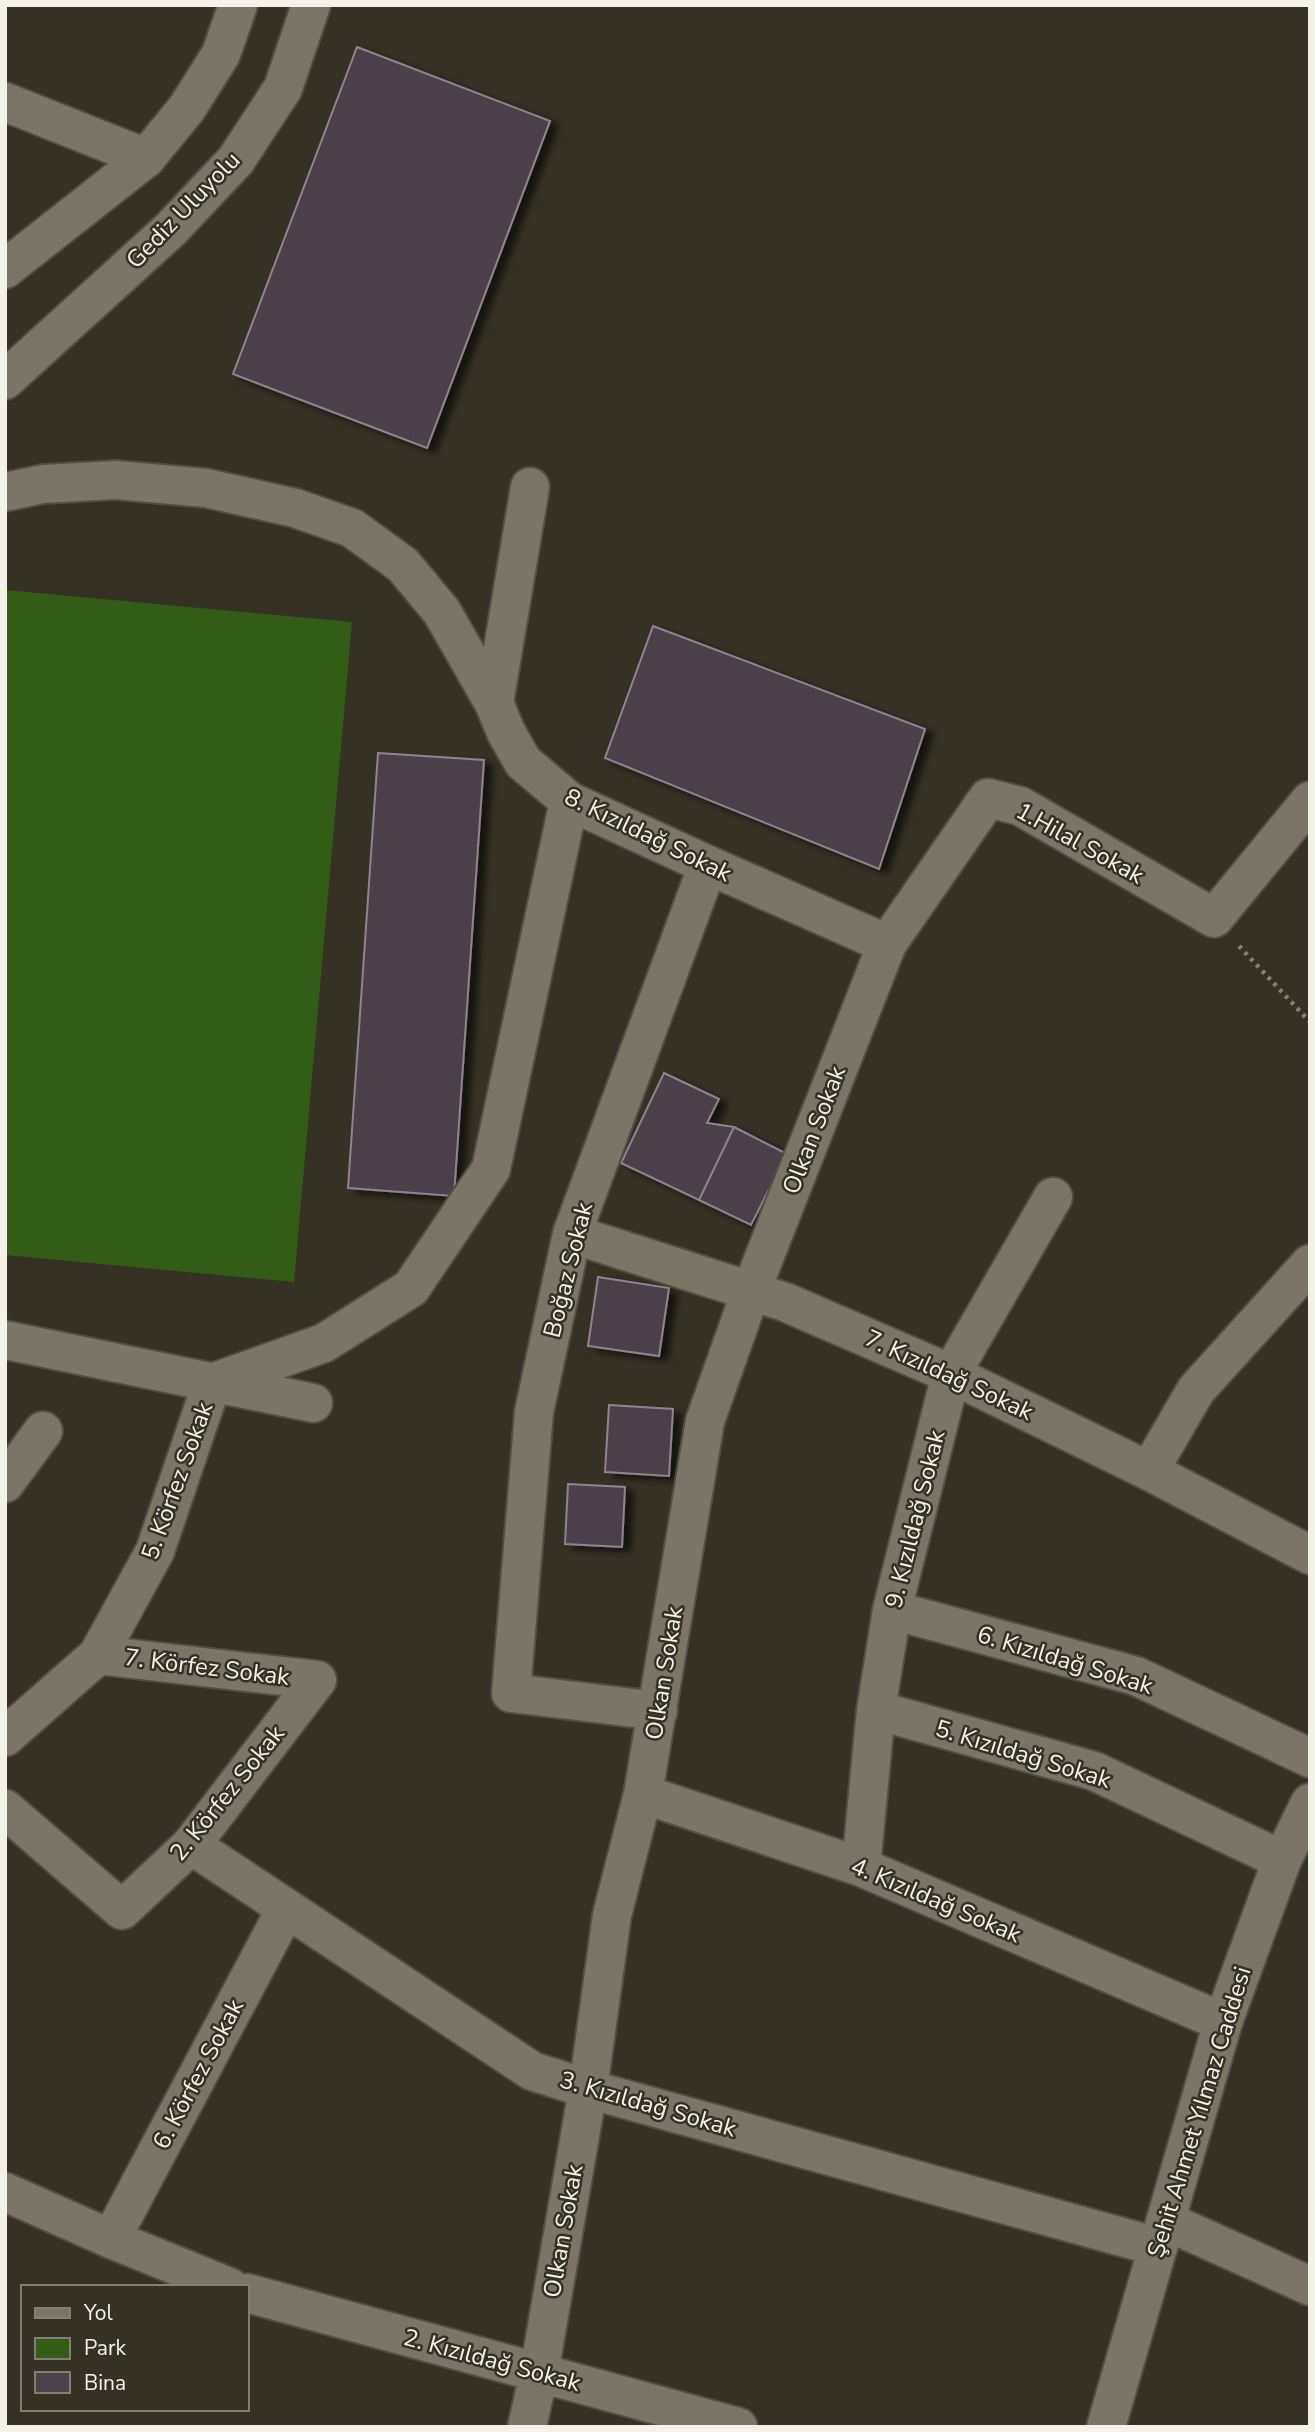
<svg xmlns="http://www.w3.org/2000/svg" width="1315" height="2432" font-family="'Nunito Sans',sans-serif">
	<defs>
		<filter id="shadow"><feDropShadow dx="8" dy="4.5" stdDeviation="3.5" flood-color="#0009"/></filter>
	</defs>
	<rect width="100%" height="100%" fill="#363125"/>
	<!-- green -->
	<path fill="#335d16" d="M5,590L352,622L294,1282L5,1255Z"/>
	<!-- building -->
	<path fill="#4c414a" stroke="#8f838d" stroke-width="2" filter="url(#shadow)" d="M357,47L550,121L427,448L233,374Z
		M653,626L925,729L879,869L605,758Z
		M378,753L484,760L454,1196L348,1188Z
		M664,1073L719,1099L707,1123L734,1127L699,1200L621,1163Z
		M734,1127L787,1154L751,1225L699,1200Z
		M598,1277L669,1288L659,1356L588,1346Z
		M609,1405L673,1409L669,1476L605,1472Z
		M568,1484L625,1487L622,1547L565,1544Z"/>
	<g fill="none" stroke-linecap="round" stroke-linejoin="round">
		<defs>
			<path id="minor" d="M5,102L146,158
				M530,487L494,703L506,732L523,762L569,801L708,865L887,944
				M5,492L43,484L116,480L206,488L295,508L352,528L403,565L442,612L494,703
				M572,1234L785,1302L951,1374L1149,1471L1310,1555
				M5,1340L313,1403
				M1149,1471L1196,1390L1310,1264
				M5,1483L43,1431
				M892,1610L1136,1676L1310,1758
				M98,1655L317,1680
				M876,1710L1094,1771L1282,1860
				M658,1711L511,1693L534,1412L572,1234L708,865
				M5,1737L98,1655L155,1551L212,1383L324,1343L411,1288L491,1169L569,801
				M643,1794L861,1867L1223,2022
				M5,1809L122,1910L191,1845L317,1680
				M191,1845L532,2071L588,2089L1158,2247
				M861,1867L876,1710L892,1610L951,1374L1053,1197
				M5,2192L111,2239L229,2287
				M1166,2221L1310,2286
				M111,2239L286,1909
				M247,2293L738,2427
				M527,2427L539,2373L588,2089L612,1915L643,1794L705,1421L751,1291L887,944L988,798L1020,806L1214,918L1310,801"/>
			<path id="tertiary" d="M5,269L146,158L187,108L221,54L238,5
				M5,380L171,229L236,160L283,88L311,5
				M1106,2427L1223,2022L1282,1860L1310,1803"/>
		</defs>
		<!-- minor casing -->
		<use href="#minor" stroke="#514d43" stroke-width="42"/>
		<!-- tertiary casing -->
		<use href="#tertiary" stroke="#514d43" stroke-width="42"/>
		<!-- path -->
		<path stroke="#848075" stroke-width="4.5" stroke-dasharray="3.5 5" stroke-linecap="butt" d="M1239,946L1310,1022"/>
		<!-- minor -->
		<use href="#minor" stroke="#7b7568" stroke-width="38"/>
		<!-- tertiary -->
		<use href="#tertiary" stroke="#7b7568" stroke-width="38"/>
	</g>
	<g text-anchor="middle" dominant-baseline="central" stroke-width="5" stroke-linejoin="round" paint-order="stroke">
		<!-- street labels -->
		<g font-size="24" fill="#f4f1e9" stroke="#363125">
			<text transform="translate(183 210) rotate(-46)">Gediz Uluyolu</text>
			<text transform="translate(648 835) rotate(26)">8. Kızıldağ Sokak</text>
			<text transform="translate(1080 843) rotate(29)">1.Hilal Sokak</text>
			<text transform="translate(814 1130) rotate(-69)">Olkan Sokak</text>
			<text transform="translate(568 1270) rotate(-76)">Boğaz Sokak</text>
			<text transform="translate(949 1375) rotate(25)">7. Kızıldağ Sokak</text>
			<text transform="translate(177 1481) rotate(-70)">5. Körfez Sokak</text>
			<text transform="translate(915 1519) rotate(-76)">9. Kızıldağ Sokak</text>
			<text transform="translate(1065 1660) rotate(17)">6. Kızıldağ Sokak</text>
			<text transform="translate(207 1667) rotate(7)">7. Körfez Sokak</text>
			<text transform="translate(664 1673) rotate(-81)">Olkan Sokak</text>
			<text transform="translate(1023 1754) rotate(17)">5. Kızıldağ Sokak</text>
			<text transform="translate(227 1793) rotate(-51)">2. Körfez Sokak</text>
			<text transform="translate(936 1900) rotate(23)">4. Kızıldağ Sokak</text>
			<text transform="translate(198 2074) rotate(-62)">6. Körfez Sokak</text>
			<text transform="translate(648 2104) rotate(16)">3. Kızıldağ Sokak</text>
			<text transform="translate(1199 2112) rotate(-73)">Şehit Ahmet Yılmaz Caddesi</text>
			<text transform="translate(563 2231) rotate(-80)">Olkan Sokak</text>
			<text transform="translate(492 2360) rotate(15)">2. Kızıldağ Sokak</text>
		</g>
	</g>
	<!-- border -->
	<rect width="1315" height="2432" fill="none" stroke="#f4f1e9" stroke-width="14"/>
	<!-- legend -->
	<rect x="21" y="2285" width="228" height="126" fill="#363125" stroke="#827e73" stroke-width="2"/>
	<rect x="35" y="2308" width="35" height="10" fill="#7b7568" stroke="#827e73" stroke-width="2"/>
	<text x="84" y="2320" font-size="21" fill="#f4f1e9">Yol</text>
	<rect x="35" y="2338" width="35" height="21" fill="#335d16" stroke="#827e73" stroke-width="2"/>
	<text x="84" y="2355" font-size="21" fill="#f4f1e9">Park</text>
	<rect x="35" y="2372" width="35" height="21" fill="#4c414a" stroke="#827e73" stroke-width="2"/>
	<text x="84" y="2390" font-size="21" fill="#f4f1e9">Bina</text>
</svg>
